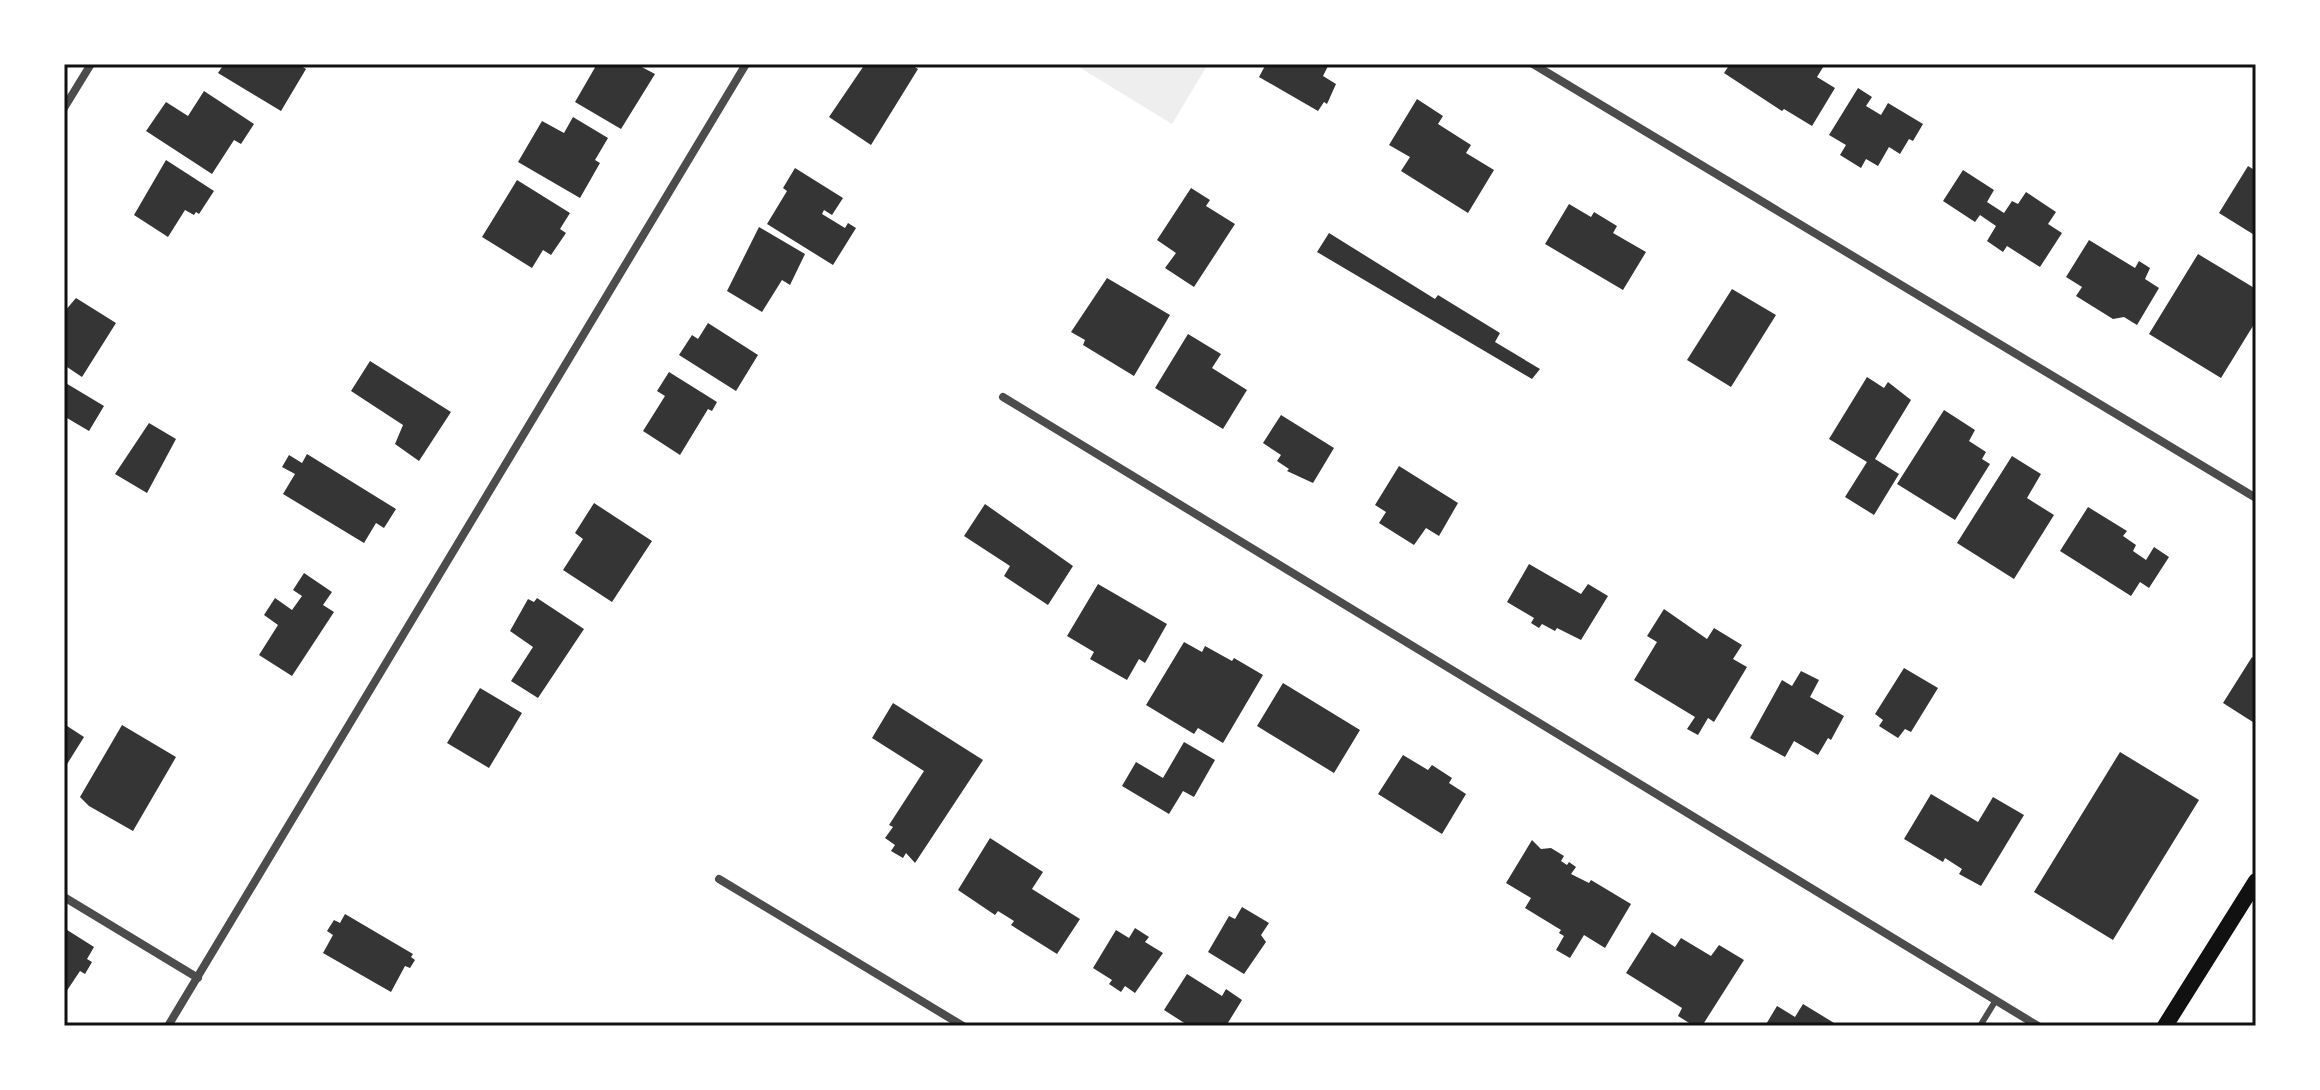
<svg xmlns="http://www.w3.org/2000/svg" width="2320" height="1090" font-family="Cabin,sans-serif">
	<rect width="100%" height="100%" fill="#fff"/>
	<!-- green -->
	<path fill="#eee" d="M1074,64H1208L1172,124Z"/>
	<!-- building -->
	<path fill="#353535" d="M224,64H298L306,69L281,111L218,73Z
		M597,64H636L655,74L621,129L575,102Z
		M865,64H910L918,69L871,145L829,117Z
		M1266,64H1324L1328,66L1323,76L1336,84L1327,104L1324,102L1318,111L1259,77Z
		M1730,64H1825L1817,77L1835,88L1812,126L1784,109L1782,111L1724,73Z
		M1858,88L1872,97L1866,106L1881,115L1888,103L1923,124L1913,141L1909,139L1900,154L1889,147L1878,166L1866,159L1861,168L1840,155L1846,145L1829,135Z
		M204,91L254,124L241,144L234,140L212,174L146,131L166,102L188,116Z
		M1417,99L1443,116L1438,124L1471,145L1466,153L1494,170L1468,213L1401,171L1410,157L1389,145Z
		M573,117L608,138L595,160L600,163L580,198L518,162L542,121L564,133Z
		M166,160L214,191L199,214L196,212L194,215L185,210L168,237L134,215Z
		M2248,166L2256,171V236L2219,213Z
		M795,168L843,198L832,215L824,210L822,214L845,228L848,223L856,228L833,265L767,224L787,191L783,188Z
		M1963,170L1994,190L1987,202L2004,213L2012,201L2018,204L2026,192L2056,212L2048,224L2062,233L2040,267L2007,246L2003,252L1987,241L1996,226L1980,215L1975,222L1943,201Z
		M517,180L570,213L560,229L566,233L551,255L543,250L532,268L482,237Z
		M1191,188L1210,200L1206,206L1235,224L1194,287L1165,268L1176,253L1157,240Z
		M1569,204L1591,217L1594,212L1617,226L1613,233L1646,252L1623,290L1545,244Z
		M759,227L805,254L790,285L782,280L762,312L727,291Z
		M1329,233L1435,299L1438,295L1500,333L1495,342L1540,369L1532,379L1317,252Z
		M2089,240L2135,268L2139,261L2150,268L2145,279L2159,288L2137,325L2124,317L2113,319L2076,296L2082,287L2066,277Z
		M2198,254L2256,289V321L2221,378L2149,334Z
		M1107,278L1170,315L1134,376L1083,345L1085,340L1071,332Z
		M1732,289L1776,315L1731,387L1687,360Z
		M76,298L116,323L82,377L64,365V312Z
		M708,323L758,355L736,391L679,355L692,335L698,339Z
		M1188,334L1221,354L1212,368L1247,390L1223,429L1155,388Z
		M370,361L451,412L419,461L395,444L403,425L351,391Z
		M669,372L717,402L712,411L708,409L680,455L643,431L665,396L657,391Z
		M1867,377L1884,388L1888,382L1911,400L1875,459L1899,474L1874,515L1845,497L1867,462L1829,439Z
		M64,382L104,406L89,431L67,418L64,422Z
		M1944,410L1975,430L1969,441L1986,452L1982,459L1990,464L1955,520L1897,484Z
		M1281,415L1334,448L1313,483L1287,471L1289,469L1277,461L1281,455L1263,443Z
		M149,423L176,439L147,493L115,474Z
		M307,454L396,509L384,528L376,523L364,543L283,494L295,474L282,467L289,455L302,463Z
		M2012,456L2041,474L2027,498L2054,515L2014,579L1957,543Z
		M1399,466L1458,503L1439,536L1426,528L1414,545L1379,523L1386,512L1375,505Z
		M594,503L652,541L612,602L563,570L583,539L575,533Z
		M985,504L1073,566L1048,605L1004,576L1010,566L964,536Z
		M2088,507L2127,531L2123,536L2136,545L2133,551L2146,560L2154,547L2169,557L2149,588L2140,582L2131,596L2060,551Z
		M1529,564L1581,594L1588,584L1608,596L1581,640L1557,628L1555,631L1542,624L1539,628L1531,623L1534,618L1507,602Z
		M304,573L332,592L323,605L334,612L292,676L259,655L278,625L264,615L275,598L292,610L302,596L293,590Z
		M1098,584L1167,624L1145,663L1139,659L1127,680L1090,659L1094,652L1067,636Z
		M537,598L584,629L538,698L511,681L533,647L510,631L528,599L534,602Z
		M1664,609L1707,639L1714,628L1742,645L1733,659L1747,667L1714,722L1708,718L1698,735L1687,729L1695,717L1634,680L1657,642L1647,636Z
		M1184,642L1202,652L1205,646L1232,661L1234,658L1263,675L1223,743L1198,728L1194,734L1146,705Z
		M2252,657L2256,660V724L2223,703Z
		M1904,668L1938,688L1911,732L1905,729L1898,738L1879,726L1883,720L1875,714Z
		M1801,671L1819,680L1810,697L1844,716L1831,740L1828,738L1818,755L1794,741L1785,757L1750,738L1782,680L1792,686Z
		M1283,683L1360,730L1334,773L1257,726Z
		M480,688L522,713L489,768L447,743Z
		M893,703L983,760L915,863L906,853L903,858L891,851L895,845L885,838L893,827L889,825L924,771L872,738Z
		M64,724L84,737L64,769Z
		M122,725L176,757L133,831L89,806L80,797Z
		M1184,742L1215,760L1194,797L1183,791L1169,814L1122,786L1136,762L1163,778Z
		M2120,752L2199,800L2113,940L2034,892Z
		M1403,755L1428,770L1432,765L1452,778L1449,783L1466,794L1442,834L1378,794Z
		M1931,794L1978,822L1993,797L2024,815L1981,886L1959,874L1962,869L1945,858L1943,862L1904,839Z
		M990,838L1043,872L1032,889L1080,919L1057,954L1011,925L1014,921L998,911L995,915L958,890Z
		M1532,840L1541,849L1551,848L1564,856L1561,861L1567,865L1569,862L1576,867L1571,874L1589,883L1591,880L1631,904L1605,948L1584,935L1570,958L1556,950L1564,936L1559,933L1561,930L1525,908L1531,898L1506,883Z
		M1242,907L1269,923L1261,935L1266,942L1244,974L1208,952L1229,916L1235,919Z
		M345,914L413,954L411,957L415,960L410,968L405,966L391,992L323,953L333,935L327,931L334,920L340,923Z
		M64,928L94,947L87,959L92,962L85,974L80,971L64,995Z
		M1135,928L1149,937L1145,942L1163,953L1135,993L1125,986L1121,992L1109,984L1112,980L1093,968L1116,930L1129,938Z
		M1652,932L1675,947L1681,938L1711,956L1719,945L1744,960L1702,1026H1694L1678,1016L1682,1008L1626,973Z
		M1187,974L1222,996L1226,989L1242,1000L1226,1026H1189L1164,1010Z
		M1803,1004L1839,1026H1765L1777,1006L1795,1017Z"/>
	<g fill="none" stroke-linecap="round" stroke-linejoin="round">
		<!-- service -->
		<path stroke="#4c4c4c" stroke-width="6" d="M1980,1026L1996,1000"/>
		<!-- minor -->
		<path stroke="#4c4c4c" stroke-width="8" d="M1533,64L2256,498
			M64,108L91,64
			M1003,397L2038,1026
			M719,879L963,1026
			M64,897L198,978
			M168,1026L746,64"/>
		<!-- secondary -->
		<path stroke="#111" stroke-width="16" d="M2165,1026L2256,881"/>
	</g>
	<!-- border -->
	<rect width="2320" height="1090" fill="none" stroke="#ffffff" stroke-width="132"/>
	<rect x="66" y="66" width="2188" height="958" fill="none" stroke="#111" stroke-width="3"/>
</svg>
